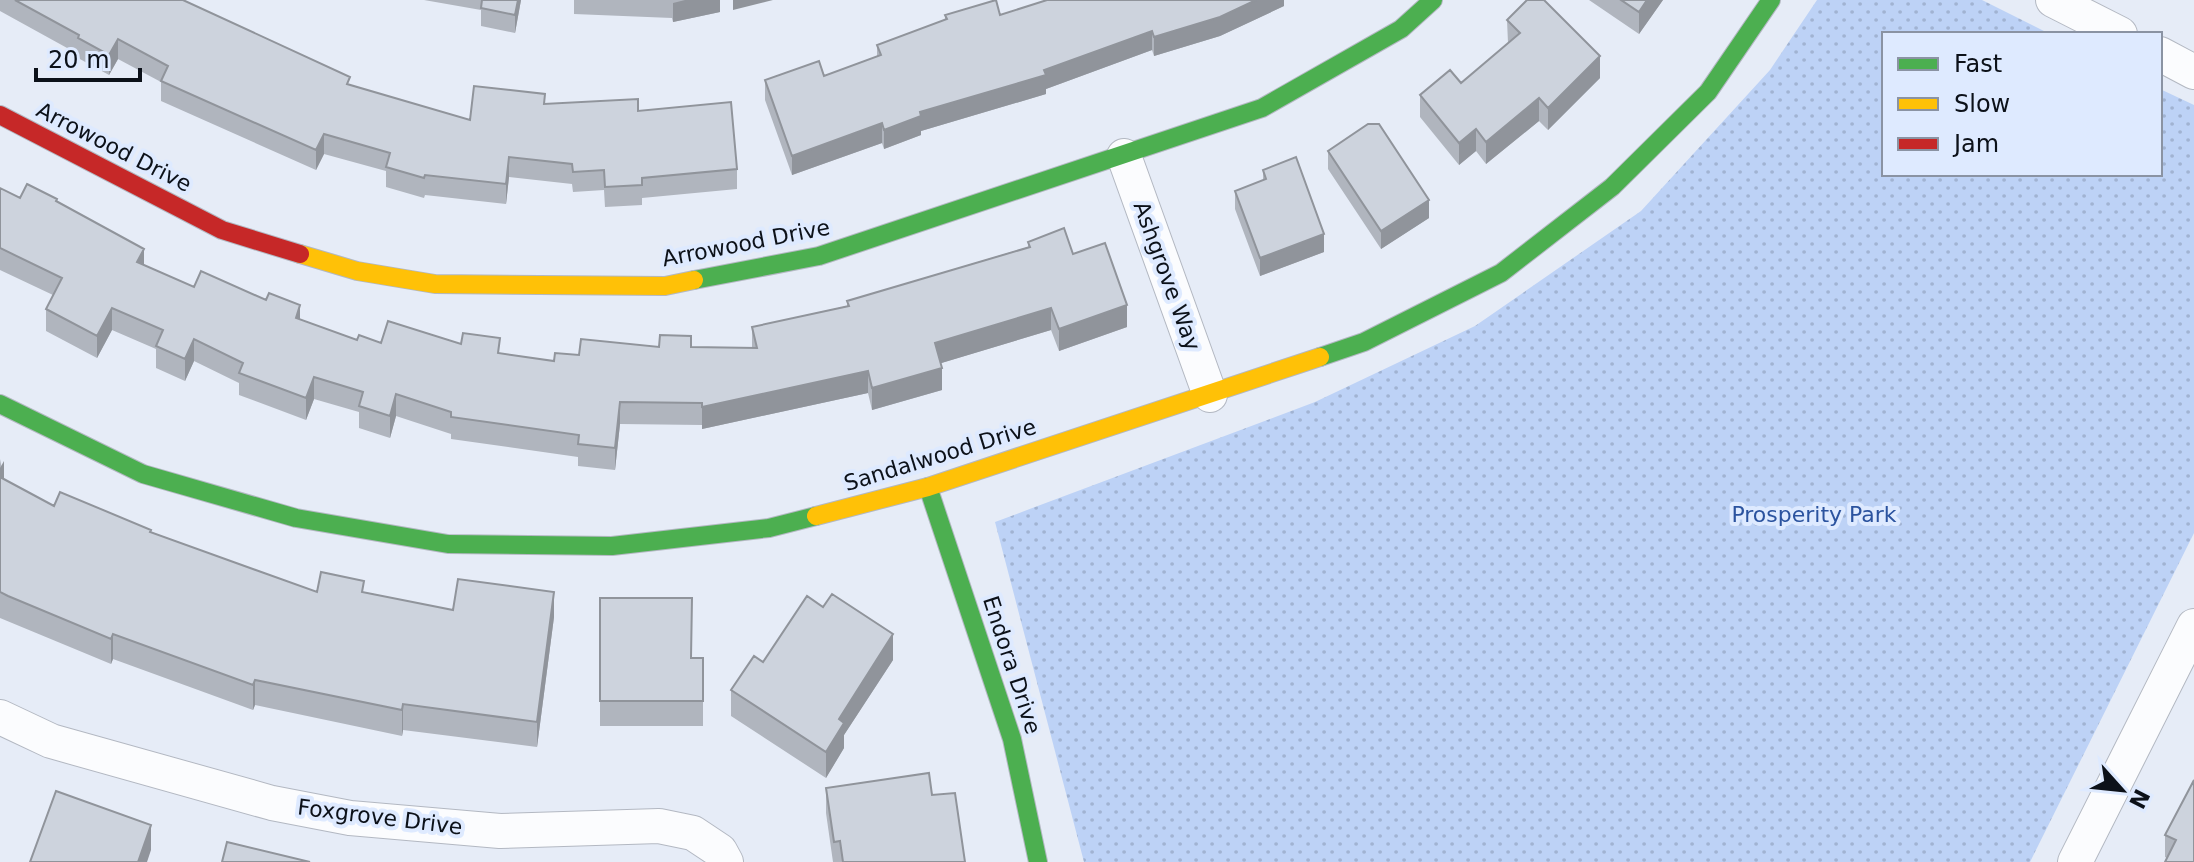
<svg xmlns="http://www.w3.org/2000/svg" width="2194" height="862" font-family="'DejaVu Sans',sans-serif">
	<defs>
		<pattern id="park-dots" width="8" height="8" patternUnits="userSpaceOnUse" patternTransform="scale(2)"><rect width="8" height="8" fill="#bdd2f6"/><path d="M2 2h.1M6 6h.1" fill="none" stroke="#a1b3d2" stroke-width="1.8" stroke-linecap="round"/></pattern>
	</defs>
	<rect width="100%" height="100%" fill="#e6ecf7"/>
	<!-- park -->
	<path fill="url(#park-dots)" d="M1817,0H1982L2050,34H1884V174H2160V89L2194,105V533L2030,862H1084L995,522L1315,402L1475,326L1641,211L1770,70Z"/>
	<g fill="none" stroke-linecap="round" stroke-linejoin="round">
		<defs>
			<path id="street" d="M2053,0L2120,34
				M2160,54L2194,72
				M1124,156L1210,395
				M0,717L51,741L272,803L350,818L500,831L659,826L693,833L720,851L726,862
				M2075,862L2194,626"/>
			<path id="fast" d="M694,280L819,256L1262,108L1401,29L1433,0
				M1320,357L1364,342L1501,273L1612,187L1708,92L1771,0
				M0,404L143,474L296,518L448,544L612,546L769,528L816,516
				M928,487L1012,739L1038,862"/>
			<path id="slow" d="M300,254L357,271L435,284L665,286L694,280
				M816,516L928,487L1320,357"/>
			<path id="jam" d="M0,115L222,230L300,254"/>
		</defs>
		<!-- street casing -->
		<use href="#street" stroke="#b3b8c2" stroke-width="36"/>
		<!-- fast casing -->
		<use href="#fast" stroke="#b3b8c2" stroke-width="20"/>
		<!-- slow casing -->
		<use href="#slow" stroke="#b3b8c2" stroke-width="20"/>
		<!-- jam casing -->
		<use href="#jam" stroke="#b3b8c2" stroke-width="20"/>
		<!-- street -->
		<use href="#street" stroke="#fbfcfe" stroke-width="34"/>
		<!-- fast -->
		<use href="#fast" stroke="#4caf50" stroke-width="18"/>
		<!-- slow -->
		<use href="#slow" stroke="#ffc107" stroke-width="18"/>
		<!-- jam -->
		<use href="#jam" stroke="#c62828" stroke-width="18"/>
	</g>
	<!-- wall -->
	<path fill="#b0b5be" d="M0,0H183L350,85L470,120L545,104L638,111L737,169V189L642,198V205L605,207L604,190L573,192L572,184L509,177L506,204L425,195L424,198L386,187V171L324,154L316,170L161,101V82L118,59L109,75L78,58V54L0,11Z
		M424,0H521L515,33L481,26V10Z
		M574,0H720V12L673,22L672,18L574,14Z
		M1284,0V6L1220,36L1154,56L1152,50L1046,89V94L921,131V135L884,149L882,143L792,175L765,100V80L824,76L877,57V45L945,20V15H1000Z
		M1589,0H1663L1639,34Z
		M1507,20L1600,78L1548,130L1539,121L1486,164L1476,151L1459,165L1420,117V95L1461,83L1508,43Z
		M1328,151L1429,218L1381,249L1328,169Z
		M1263,170L1324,252L1260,276L1235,209V191L1263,181Z
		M0,188L20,198L57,202L144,265L194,287L300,320L357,340L381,343L461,344L500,353L554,361L579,355L659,347L752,348V327L847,306V301L1028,247V242L1073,254L1127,327L1059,351L1051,330L941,363L942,390L872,410L868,393L702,429V425L620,424L615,470L578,466V457L451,439V434L396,416L390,438L359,428V412L314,399L306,420L239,395V383L194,361L185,381L156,368V349L112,330L97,358L46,331V309L53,295L0,270Z
		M0,459L4,479L54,506L151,532L317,592H364L453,610L554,617L537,747L403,730L402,736L255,705L253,710L113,659L111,664L0,618Z
		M600,598L692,658H703V726H600Z
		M893,660L844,735V748L826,778L731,716V690L763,662Z
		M2194,780V862L2167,858L2165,857V835Z
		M826,788L932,795L965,862H833L826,813Z"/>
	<!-- shaded-wall -->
	<path fill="#90949b" d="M518,0H521L515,33V15Z
		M685,0H720V12L673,22V3Z
		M733,0H773L733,10Z
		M1256,0H1284V6L1220,36L1154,56V37Z
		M1647,0H1663L1639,34V12Z
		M1152,31V50L1046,89V94L921,131V135L884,149V130L920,112L1044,70Z
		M118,39V59L109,75V55Z
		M1600,56V78L1548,130V108Z
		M1539,98V121L1486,164V142Z
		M882,123V143L792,175V156Z
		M1476,129V151L1459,165V143Z
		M324,134V154L316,170V150Z
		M509,157V177L506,204V184Z
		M1429,200V218L1381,249V231Z
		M1324,234V252L1260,276V258Z
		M144,249V271L137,262Z
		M300,305V327L296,318Z
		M1127,305V327L1059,351V329Z
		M112,308V330L97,358V336Z
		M1051,308V330L935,365V343Z
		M194,339V361L185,381V359Z
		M942,368V390L872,410V388Z
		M868,371V393L702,429V407Z
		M314,377V399L306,420V398Z
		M396,394V416L390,438V416Z
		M620,402V424L615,470V448Z
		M4,461V486L0,494V468Z
		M554,592V617L537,747V722Z
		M113,634V659L111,664V639Z
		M893,634V660L844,735V748L826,778V752L839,719Z
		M255,680V705L253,710V685Z
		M403,704V730L402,736V710Z
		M151,825V850L147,862H138Z"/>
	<!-- building -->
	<path fill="#cdd3dd" stroke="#90949b" stroke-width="2" d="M15,0H183L350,77L347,84L470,120L474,86L545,94L544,104L638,99V111L731,102L737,169L642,178V185L605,187L604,170L573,172L572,164L509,157L506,184L425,175L424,178L386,167L390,153L324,134L316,150L161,81L168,66L118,39L109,55L78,38L79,35Z
		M482,0H518L515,15L481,8Z
		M996,0L1000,15L1047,0H1256L1220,17L1154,37L1152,31L1044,70L1046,75L920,112L921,116L884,130L882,123L792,156L765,80L819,61L824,76L881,55L877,45L947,19L945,15Z
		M1527,0H1544L1600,56L1548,108L1539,98L1486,142L1476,129L1459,143L1420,95L1450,70L1461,83L1520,33L1507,20Z
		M1621,0H1647L1639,12Z
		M1368,124H1379L1429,200L1381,231L1328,151Z
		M1296,157L1324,234L1260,258L1235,191L1266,179L1263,170Z
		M27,184L57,199L56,201L144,249L137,262L194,287L201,271L266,300L269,293L300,305L296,318L357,340L359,335L381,343L388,321L461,344L463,333L500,338L498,353L554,361L555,353L579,355L581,339L659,347L660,335L691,336V347L757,348L752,327L849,306L847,301L1030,247L1028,242L1064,228L1073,254L1105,243L1127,305L1059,329L1051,308L935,343L942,368L872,388L868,371L702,407V403L620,402L615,448L578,444L579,435L451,417V412L396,394L390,416L359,406L363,392L314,377L306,398L239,373L243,363L194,339L185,359L156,346L163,330L112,308L97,336L46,309L62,278L0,248V188L20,198Z
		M0,477L54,506L60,492L151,530L150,532L317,592L321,572L364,581L362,592L453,610L458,579L554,592L537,722L403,704L402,710L255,680L253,685L113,634L111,639L8,596L0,592Z
		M832,594L893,634L839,719L844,723L826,752L731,690L754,656L763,662L807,596L823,607Z
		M600,598H692L691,658H703V701H600Z
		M929,773L932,795L955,793L965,862H843L840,841L834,842L826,788Z
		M2194,780V862H2165L2176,840L2165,835Z
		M56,791L151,825L138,862H30Z
		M227,842L310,862H222Z"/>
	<g text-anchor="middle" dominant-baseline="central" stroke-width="8" stroke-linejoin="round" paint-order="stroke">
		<!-- street labels -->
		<g font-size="22" fill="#0c1119" stroke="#deeaff">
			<text transform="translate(114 147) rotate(27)">Arrowood Drive</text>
			<text transform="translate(746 243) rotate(-11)">Arrowood Drive</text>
			<text transform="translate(1167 276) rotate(70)">Ashgrove Way</text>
			<text transform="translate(940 455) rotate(-17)">Sandalwood Drive</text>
			<text transform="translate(1012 665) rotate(72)">Endora Drive</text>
			<text transform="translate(380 817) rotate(7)">Foxgrove Drive</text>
		</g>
		<!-- park labels -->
		<g font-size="22" fill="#2b539f" stroke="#deeaff">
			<text x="1814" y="514">Prosperity Park</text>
		</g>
	</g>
	<!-- legend -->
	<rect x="1882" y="32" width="280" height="144" fill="#deeaff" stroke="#8a93a3" stroke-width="2"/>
	<rect x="1898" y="58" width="40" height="12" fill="#4caf50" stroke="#8a93a3" stroke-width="2"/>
	<text x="1954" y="72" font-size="24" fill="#0c1119">Fast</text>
	<rect x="1898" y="98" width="40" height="12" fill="#ffc107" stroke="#8a93a3" stroke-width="2"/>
	<text x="1954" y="112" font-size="24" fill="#0c1119">Slow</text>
	<rect x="1898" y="138" width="40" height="12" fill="#c62828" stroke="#8a93a3" stroke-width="2"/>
	<text x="1954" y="152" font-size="24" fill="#0c1119">Jam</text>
	<!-- north arrow -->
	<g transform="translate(2122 790) rotate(117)" stroke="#deeaff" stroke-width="6" paint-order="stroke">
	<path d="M0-6L14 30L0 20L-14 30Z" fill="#0c1119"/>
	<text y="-12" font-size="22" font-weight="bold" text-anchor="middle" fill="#0c1119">N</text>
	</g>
	<!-- scale -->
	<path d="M36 68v12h104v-12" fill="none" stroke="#0c1119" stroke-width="4"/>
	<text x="48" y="68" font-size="24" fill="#0c1119" stroke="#deeaff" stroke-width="6" paint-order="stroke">20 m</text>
</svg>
